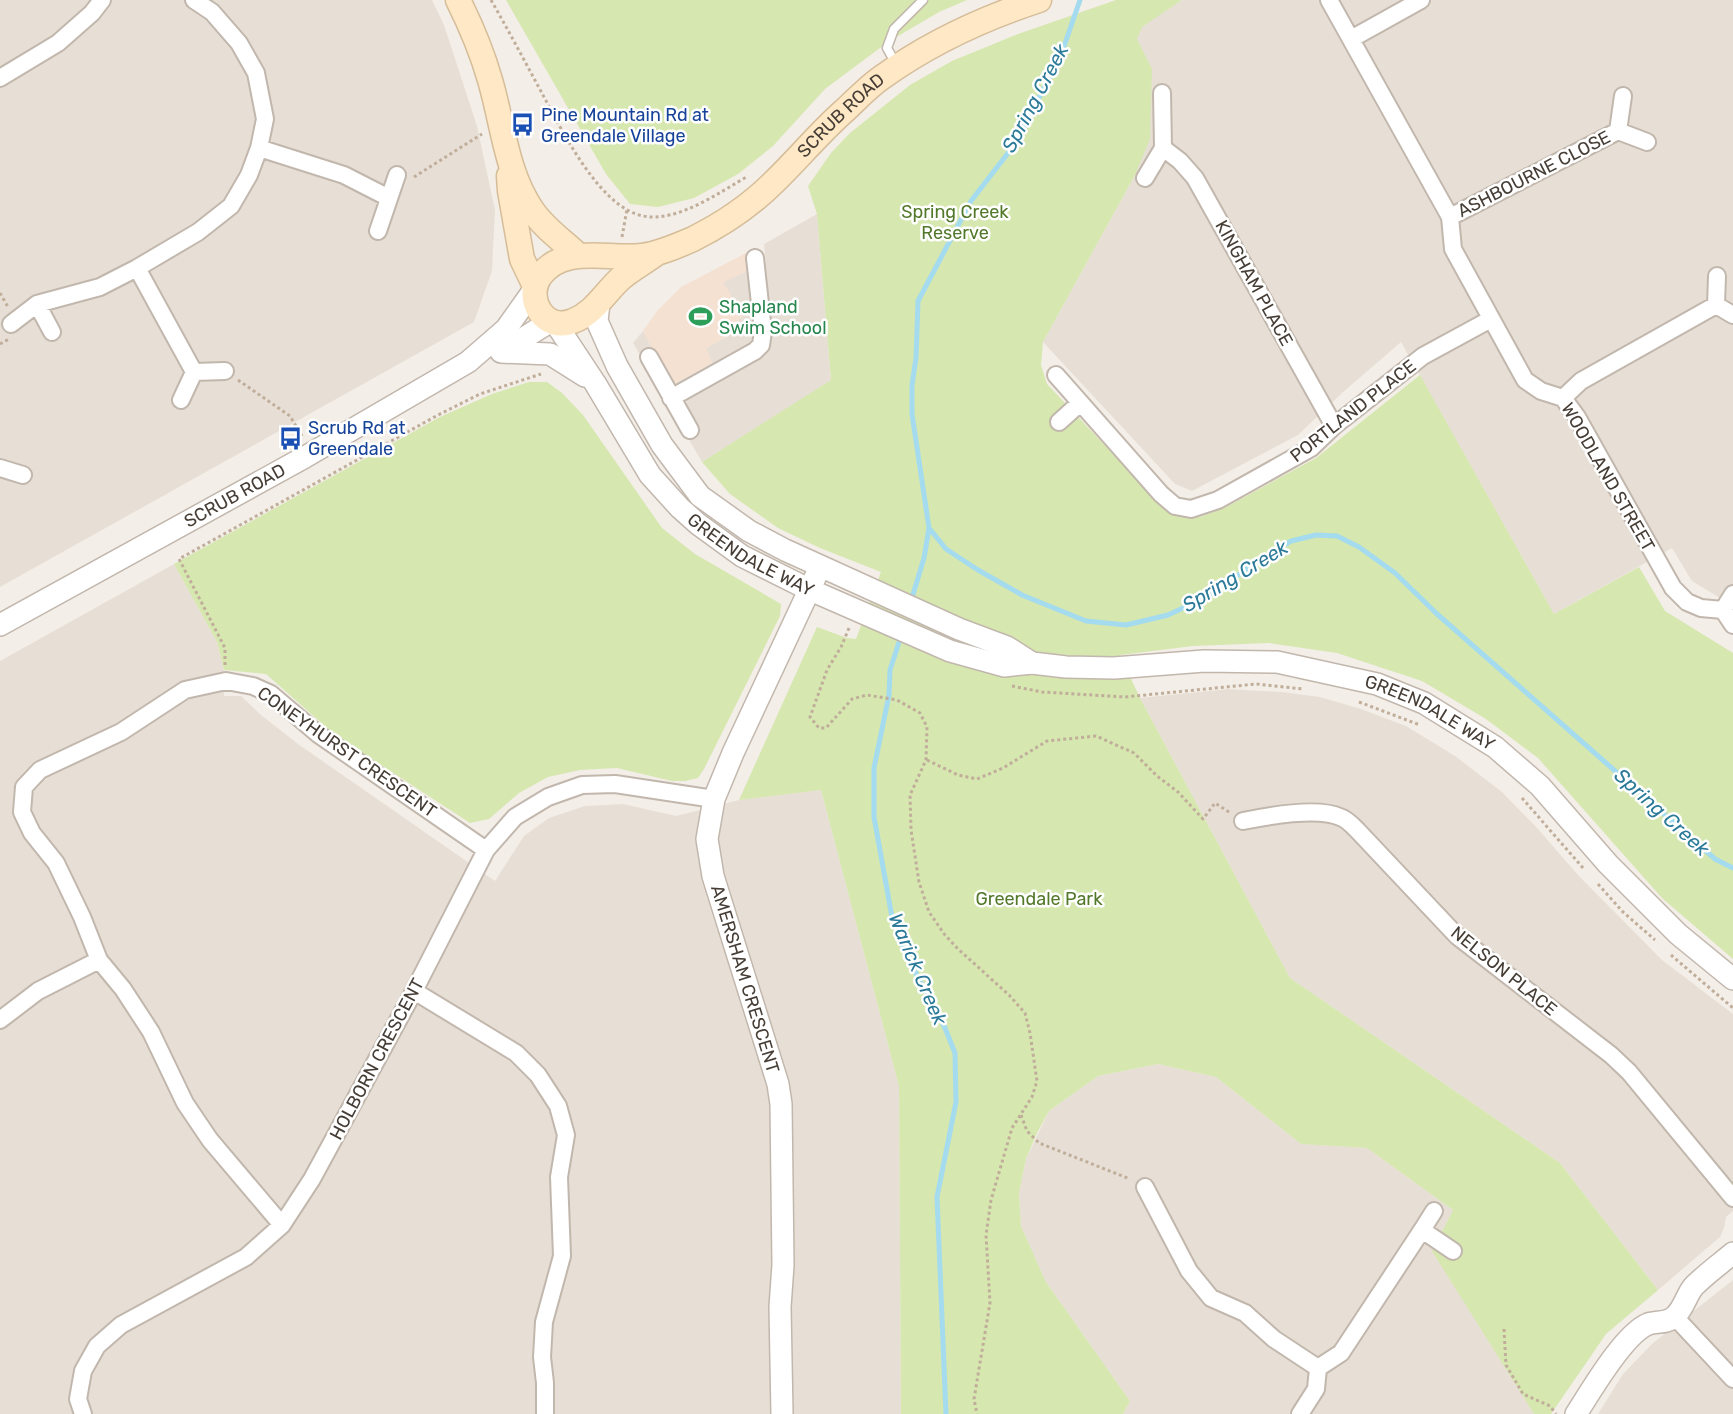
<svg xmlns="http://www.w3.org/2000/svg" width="1733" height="1414" font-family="Rubik,sans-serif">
	<rect width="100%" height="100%" fill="#f3eee7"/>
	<!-- residential -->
	<path fill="#e7dfd5" d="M0,0H432L444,25L477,126L495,210L492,271L474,322L0,587Z
		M1183,0H1733V606L1692,581L1672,548L1554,614L1401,342L1342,393L1298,435L1192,491L1175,484L1043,342L1135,175L1126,32Z
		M817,214L831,381L702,462L633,343L643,331L672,385L712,363L706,348L738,331L722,282L766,263L764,244Z
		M174,564L217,642L224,670V696H241L261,715L298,744L495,881L524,836L549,818L585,806L623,804L676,816L739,800L821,790L899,1086L901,1414H0V661Z
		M1229,689L1282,692L1320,697L1361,709L1406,726L1455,756L1502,792L1538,829L1578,875L1662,960L1733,1014V1211L1726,1217L1724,1228L1720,1237L1658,1290L1560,1163L1290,978L1140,698Z
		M1158,1064L1216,1077L1301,1144L1367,1148L1453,1210L1433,1251L1534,1414H1123L1130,1401L1046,1282L1021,1226L1019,1193L1026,1159L1049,1111L1098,1076Z
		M1733,1280V1414H1598L1623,1374L1653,1343Z"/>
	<!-- commercial -->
	<path fill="#f5e1d2" d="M746,253L748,271L723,282L744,316L739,319L738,331L706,348L712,363L672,385L643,331L658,310L681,287Z"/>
	<!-- green -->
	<path fill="#d6e7b0" d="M506,0H967L939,12L888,42L825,89L773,146L738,174L694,198L658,207L630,204L606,174Z
		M1116,0H1182L1142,27L1137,39L1152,69L1150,139L1135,175L1043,342L1041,365L1047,384L1146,489L1169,509L1200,517L1228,506L1316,458L1420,375L1554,614L1639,567L1665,611L1733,653V959L1662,898L1538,758L1486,719L1422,681L1337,653L1269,643L1193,646L1120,655L1140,698L1290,978L1560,1163L1658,1290L1606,1334L1551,1414H1534L1432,1251L1453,1210L1367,1148L1301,1144L1216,1077L1158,1064L1098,1076L1049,1111L1037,1133L1026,1159L1019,1193L1021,1226L1046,1282L1130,1401L1123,1414H901L899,1086L821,790L739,800L817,627L847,638L856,639L881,572L820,548L778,528L730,494L702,462L831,380L817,214L808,186L831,153L850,133L910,85L952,61L1018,34Z
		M529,382H547L562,393L583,415L662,528L695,554L781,604L780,616L704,769L698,778L685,781H672L617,768L580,770L548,777L519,793L489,819L470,823L335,735L266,674L224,670L217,642L174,564L440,417L492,394Z"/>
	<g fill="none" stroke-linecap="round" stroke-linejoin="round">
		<!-- stream -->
		<path stroke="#a4dbef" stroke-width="5" d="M1080,0L1061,55L1015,144L971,201L918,301L916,358L912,385V414L929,528L946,549L978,570L1022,595L1086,621L1126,625L1168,615L1209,596L1248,568L1291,541L1316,535L1337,536L1359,547L1395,573L1437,614L1715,859L1733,868
			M911,601L924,558L929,528
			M901,636L890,670L889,695L874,768V817L892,917L904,951L945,1028L955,1053L956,1102L937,1197L946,1414"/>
		<defs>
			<path id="service" d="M896,64L887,48L894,29L923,0"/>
			<path id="minor" d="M1329,0L1450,217L1453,249L1525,380L1541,391L1563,398L1577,417L1673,588L1687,602L1701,608L1723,610L1733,625
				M1351,39L1421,0
				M0,78L58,43L92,13L102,0
				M1623,96L1618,131L1647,142
				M259,148L344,175L389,198
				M1163,148L1180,161L1195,178L1334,426
				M1145,178L1163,148L1162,93
				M1450,217L1618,131
				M378,231L397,175
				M137,268L194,372
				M1717,276L1716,305L1733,315
				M37,304L52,332
				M11,324L37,304L100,287L137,268L198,232L231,206L249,175L259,148L265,119L256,73L239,43L212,12L194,0
				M649,357L690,430
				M1056,375L1161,494L1175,506L1191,509L1218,500L1311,448L1334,426L1423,356L1491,319
				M671,398L755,351L761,345L763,331L755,258
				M1563,398L1581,381L1716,305
				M181,400L194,372L225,371
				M1059,422L1079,404
				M0,468L23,475
				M1723,610L1733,594
				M1243,821C1267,816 1318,807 1340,817C1347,819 1353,826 1358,831L1457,936L1611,1055L1629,1072L1733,1198
				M414,991L516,1053L538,1075L558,1106L566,1135L559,1177L562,1256L544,1322L542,1357L545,1383V1414
				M0,1020L38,991L99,960
				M1145,1187L1189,1271L1211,1298L1245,1313L1274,1339L1318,1368
				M1434,1211L1422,1230L1453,1251
				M282,1225L210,1140L185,1103L151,1032L123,989L99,960L82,917L56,863L32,833L22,812L24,787L40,770L121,732L185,690L226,681L253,686L271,694L318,734L486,850
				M1675,1317L1733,1379
				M83,1414L78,1399L83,1371L97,1346L121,1325L246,1257L282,1225L312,1179L414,991L486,850L515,817L548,797L582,785L615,784L714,799
				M1300,1414L1316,1389L1318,1368L1341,1353L1422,1230"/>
			<g id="tertiary">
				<path d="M599,303L597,321L617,366L662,445L700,496L749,531L785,550L959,629L1007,647L1032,663"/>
				<path id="s1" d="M556,324L595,383L650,475L680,508L698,524L742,556L808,589L950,651L1004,666L1032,663L1066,667L1114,668L1204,661L1277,662L1377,684L1424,703L1495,747L1540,786L1608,864L1678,934L1733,979"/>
				<path d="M503,351L551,321"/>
				<path d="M501,352L550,354L585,376"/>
				<path id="s2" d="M0,625L305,457L468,362L506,329L533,291"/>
				<path d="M782,1414L780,1307L783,1265L781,1104L778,1084L713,876L707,839L714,799L733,753L820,567"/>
				<path d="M1576,1414C1591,1391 1624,1334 1648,1324C1657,1321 1666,1324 1674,1317C1684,1309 1686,1295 1694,1286C1706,1274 1720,1264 1733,1253"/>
			</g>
			<g id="secondary">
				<path d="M458,0C471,26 482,52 490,80C503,124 506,172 532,210C544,228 563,241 578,255"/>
				<path d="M509,176L510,191L522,259L534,284"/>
				<path id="s3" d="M657,253C645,262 630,270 620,279C604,294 594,313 573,321C545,333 524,299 540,276C564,244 607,260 642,256C659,254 677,246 693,239C723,224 751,205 774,182C798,159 819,133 844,111C856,100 868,87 881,78C928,44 984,18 1039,0"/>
			</g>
		</defs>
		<!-- service casing -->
		<use href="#service" stroke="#c2b7ad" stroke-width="11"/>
		<!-- minor casing -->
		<use href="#minor" stroke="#c2b7ad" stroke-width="20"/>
		<!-- tertiary casing -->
		<use href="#tertiary" stroke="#c2b7ad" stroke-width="24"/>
		<!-- secondary casing -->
		<use href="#secondary" stroke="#d6bd99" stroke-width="27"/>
		<!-- path -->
		<path stroke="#c0ae9b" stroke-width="3" stroke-dasharray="3 3" stroke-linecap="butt" d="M491,0C507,28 522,56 537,84C558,122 597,207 643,216C677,223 720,192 748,176
			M414,177L482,134
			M622,237L627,209
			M0,293L8,307
			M0,344L9,339
			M238,380L290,416L302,436
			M849,628L841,647L827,670L810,717L819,728H826L852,699L867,695L897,700L920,713L927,727L926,760L910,795L911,830L919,882L929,912L945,935L958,949L1009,995L1025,1013L1030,1033L1037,1081L1032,1097L1012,1128L991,1200L986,1235L990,1303L974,1399L977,1414
			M225,665V648L179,559L438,415L480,394L541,374
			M1012,686L1042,692L1125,697L1256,684L1303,689
			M1359,702L1420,725
			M927,760L958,775L977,779L1003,768L1047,741L1096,736L1134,753L1157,776L1178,792L1203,819L1215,803L1229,812
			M1522,798L1583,868
			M1598,884L1623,912L1655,940
			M1671,955L1733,1008
			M1021,1115L1027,1131L1039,1143L1130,1179
			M1504,1329L1506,1365L1523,1394L1550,1406L1556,1414"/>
		<!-- service -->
		<use href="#service" stroke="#fff" stroke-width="8"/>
		<!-- minor -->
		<use href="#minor" stroke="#fff" stroke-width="16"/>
		<!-- tertiary -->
		<use href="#tertiary" stroke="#fff" stroke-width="21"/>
		<!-- secondary -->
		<use href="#secondary" stroke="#fee8c6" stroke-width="24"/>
	</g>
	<!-- icons -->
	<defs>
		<symbol id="bus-bare" viewBox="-9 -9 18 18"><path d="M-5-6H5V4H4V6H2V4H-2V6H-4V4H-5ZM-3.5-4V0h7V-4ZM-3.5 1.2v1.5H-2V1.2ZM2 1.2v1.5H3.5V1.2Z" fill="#1a4fb4" stroke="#fff" stroke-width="2.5" paint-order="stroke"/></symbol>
		<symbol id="stadium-bare" viewBox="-9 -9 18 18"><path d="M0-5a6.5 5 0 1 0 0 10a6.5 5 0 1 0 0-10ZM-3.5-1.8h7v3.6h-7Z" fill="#2e9e5b" stroke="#fff" stroke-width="2.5" paint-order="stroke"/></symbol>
	</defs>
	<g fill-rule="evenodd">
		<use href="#bus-bare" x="506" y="108" width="33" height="33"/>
		<use href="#stadium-bare" x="684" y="300" width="33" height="33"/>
		<use href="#bus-bare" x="274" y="422" width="33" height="33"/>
	</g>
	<g text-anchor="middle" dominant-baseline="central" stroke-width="5" stroke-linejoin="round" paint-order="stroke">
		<!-- transit labels -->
		<g font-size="18" fill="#164399" stroke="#fff" text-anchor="start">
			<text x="541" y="115">Pine Mountain Rd at<tspan x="541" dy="21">Greendale Village</tspan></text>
			<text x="308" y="428">Scrub Rd at<tspan x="308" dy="21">Greendale</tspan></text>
		</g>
		<!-- street labels -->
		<g font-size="18" fill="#463e36" stroke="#fff">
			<text stroke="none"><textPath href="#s3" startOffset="540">SCRUB ROAD</textPath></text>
			<text transform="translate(1534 174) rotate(-27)">ASHBOURNE CLOSE</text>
			<text transform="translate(1254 283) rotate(61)">KINGHAM PLACE</text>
			<text transform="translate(1353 411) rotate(-38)">PORTLAND PLACE</text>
			<text transform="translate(1608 477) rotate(60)">WOODLAND STREET</text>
			<text stroke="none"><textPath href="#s2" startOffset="268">SCRUB ROAD</textPath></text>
			<text stroke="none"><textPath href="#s1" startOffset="308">GREENDALE WAY</textPath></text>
			<text stroke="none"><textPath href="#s1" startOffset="1022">GREENDALE WAY</textPath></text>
			<text transform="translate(347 752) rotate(35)">CONEYHURST CRESCENT</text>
			<text transform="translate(1504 971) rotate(39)">NELSON PLACE</text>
			<text transform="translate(745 979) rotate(73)">AMERSHAM CRESCENT</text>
			<text transform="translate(377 1059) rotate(-62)">HOLBORN CRESCENT</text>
		</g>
		<!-- park labels -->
		<g font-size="18" fill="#52782a" stroke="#fff">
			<text x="955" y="212">Spring Creek<tspan x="955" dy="21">Reserve</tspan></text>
			<text x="1039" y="899">Greendale Park</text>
		</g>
		<!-- leisure labels -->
		<g font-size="18" fill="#27864d" stroke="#fff" text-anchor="start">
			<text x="719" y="307">Shapland<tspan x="719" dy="21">Swim School</tspan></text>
		</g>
		<!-- water labels -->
		<g font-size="20" font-style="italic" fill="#2b7a99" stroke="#fff">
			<text transform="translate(1035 98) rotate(-62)">Spring Creek</text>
			<text transform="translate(1235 576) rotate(-31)">Spring Creek</text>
			<text transform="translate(1662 812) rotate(42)">Spring Creek</text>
			<text transform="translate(918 969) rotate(67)">Warick Creek</text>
		</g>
	</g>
</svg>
